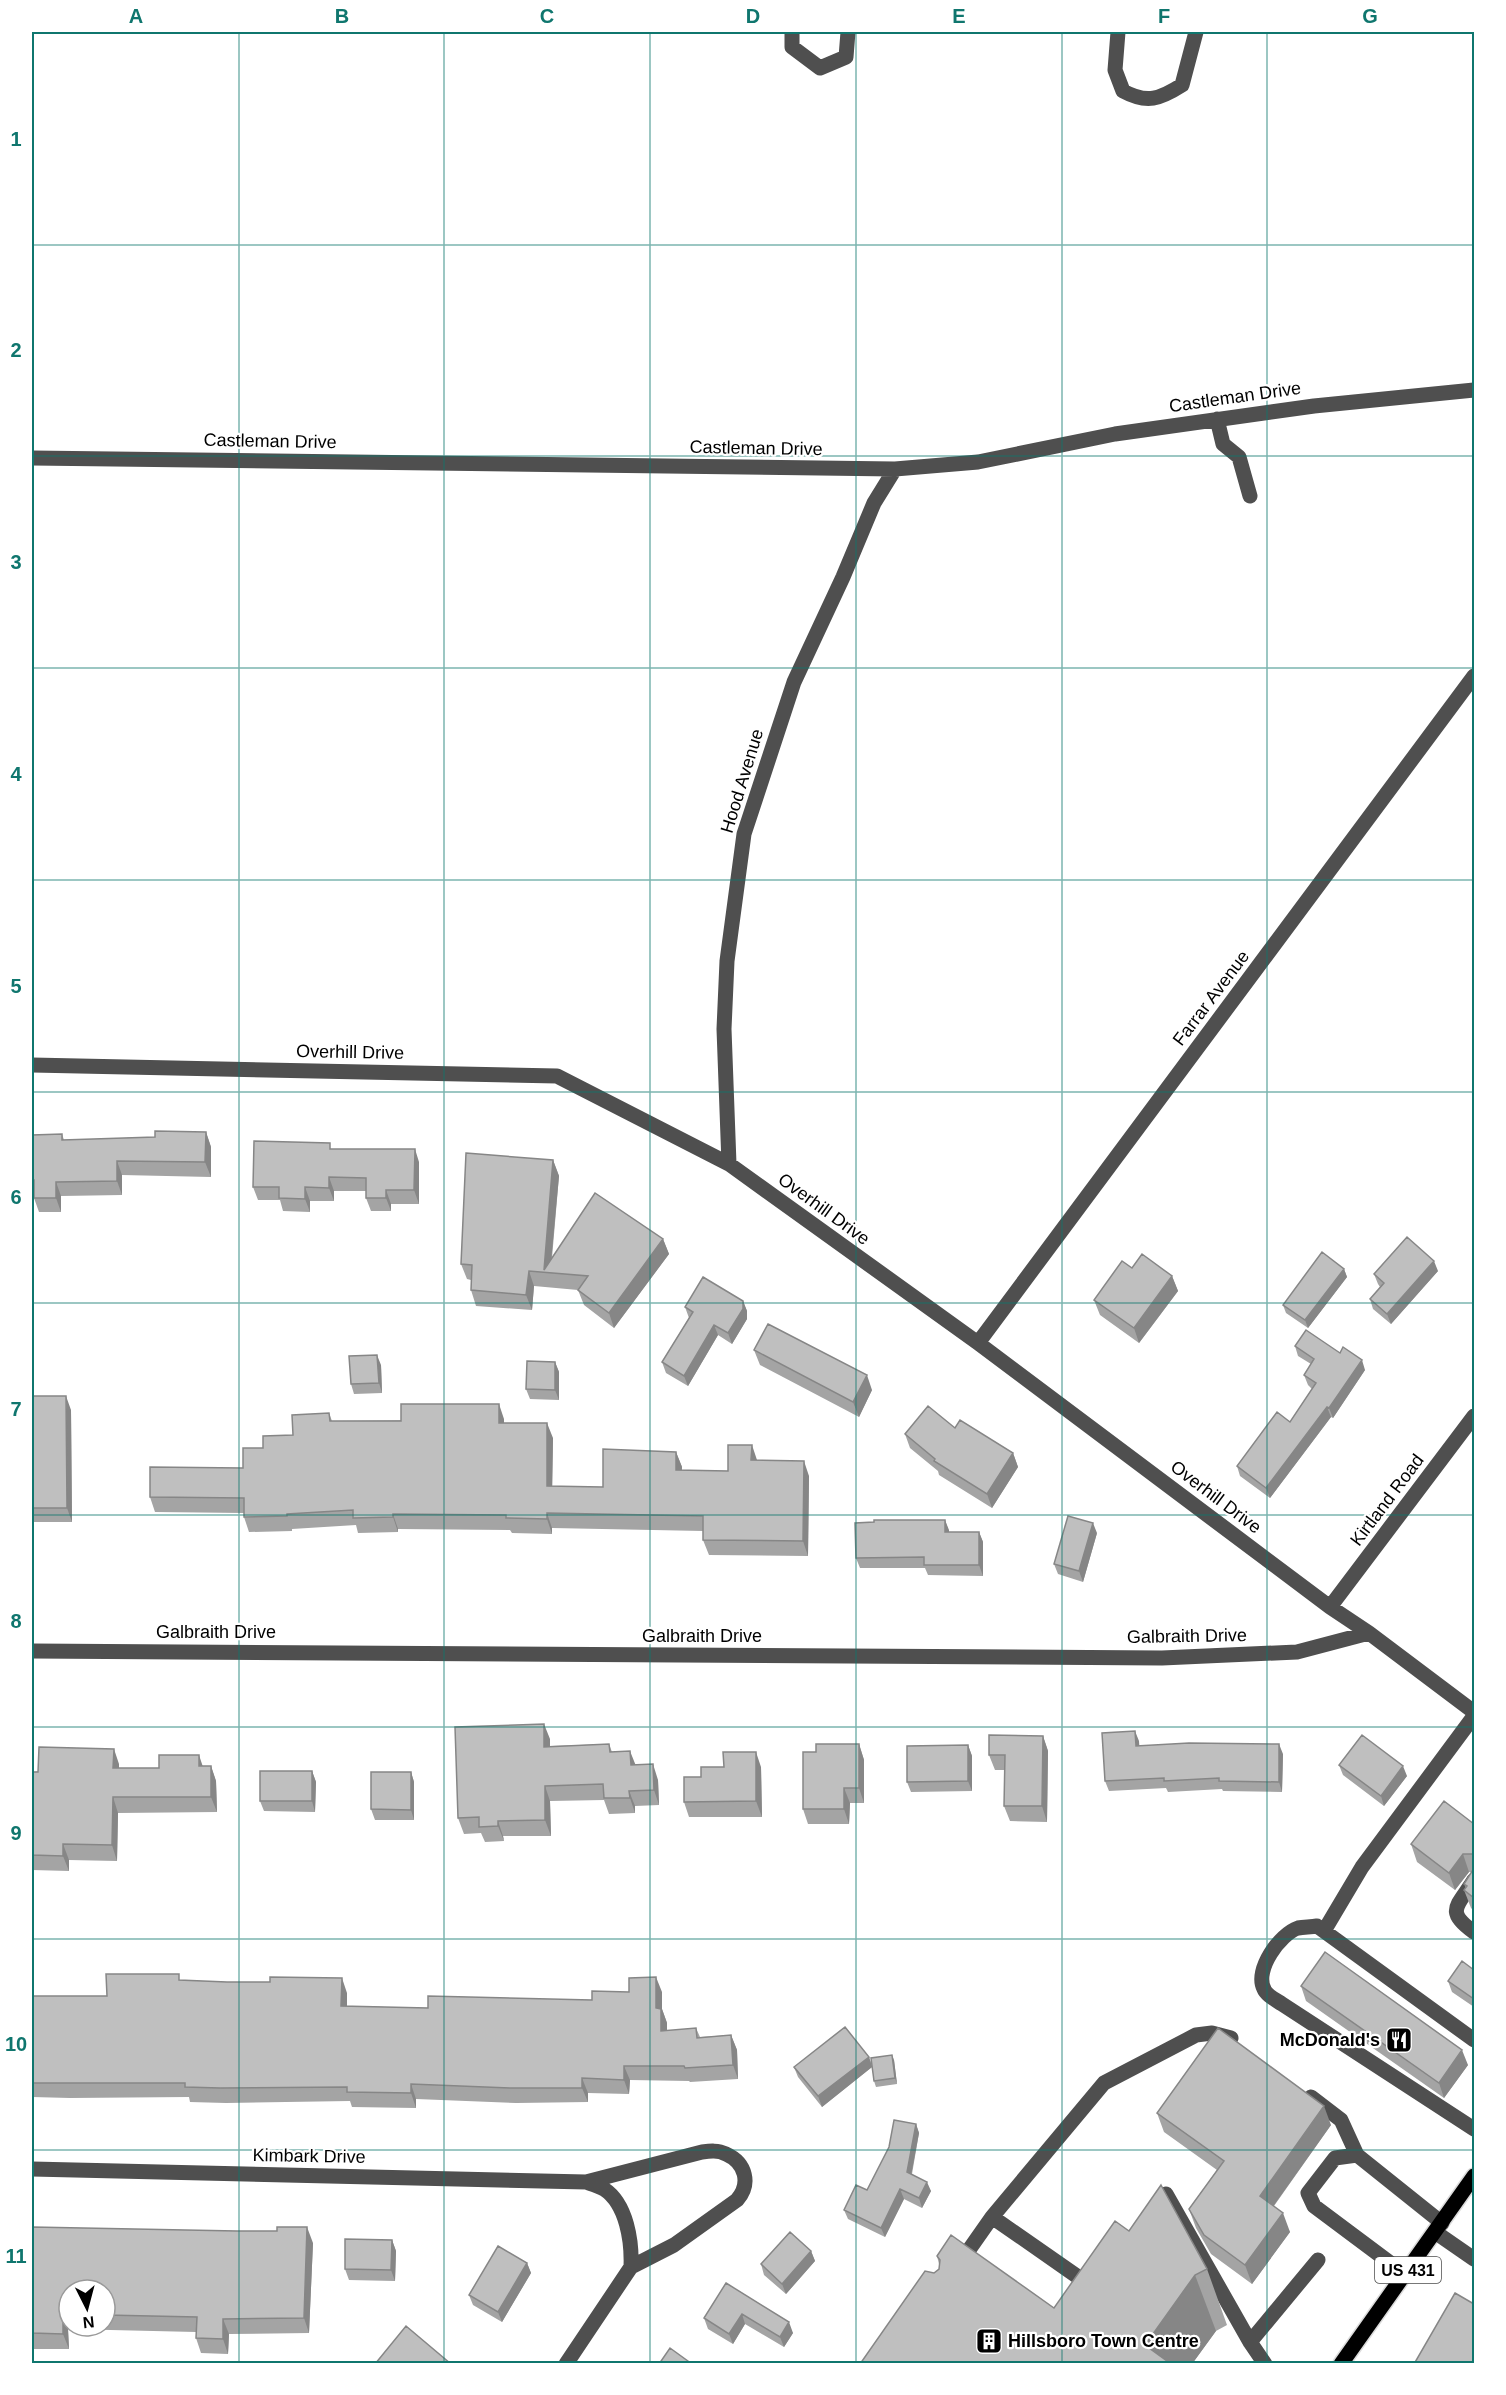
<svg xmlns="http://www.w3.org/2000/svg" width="1506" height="2395" font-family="Arial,sans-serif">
	<rect width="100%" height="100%" fill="#fff"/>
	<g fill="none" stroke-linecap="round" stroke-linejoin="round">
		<defs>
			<path id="major" d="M1341,2364L1474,2176"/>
		</defs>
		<!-- major casing -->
		<use href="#major" stroke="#dbdbdb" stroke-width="18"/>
		<!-- minor -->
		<path stroke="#4f4f4f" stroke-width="15" d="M792,32V47L820,68L846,57L848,32
			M1118,32L1115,70L1123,91C1147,104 1160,99 1182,85L1196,32
			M1217,419L1223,444L1239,457L1250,496
			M32,458L895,469L978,462L1115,434L1314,406L1474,390
			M32,1065L557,1076L729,1164L978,1343L1330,1607L1369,1633L1474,1712
			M729,1164L724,1029L727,961L744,834L794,682L843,577L874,503L895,469
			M978,1343L1474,676
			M1330,1607L1474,1416
			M32,1651L1162,1658L1297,1652L1369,1633
			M1474,1880C1458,1906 1444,1911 1474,1932
			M1324,1931L1362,1867L1474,1716
			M1474,2040L1317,1926C1311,1927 1304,1927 1298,1928C1280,1934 1254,1970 1264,1989C1266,1995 1276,2000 1282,2004L1474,2129
			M1311,2097L1341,2120L1357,2155
			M32,2169L586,2182L702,2152C710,2151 718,2150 726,2154C746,2163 751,2184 737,2200L674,2245L631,2267L566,2364
			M586,2182C592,2184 599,2186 604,2189C627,2204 632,2242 631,2267
			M1166,2194L1250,2342L1265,2364
			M992,2217L1081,2279
			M1435,2232L1474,2259
			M959,2264L992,2217L1104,2083L1196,2035L1212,2033L1231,2038
			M1405,2274L1314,2206L1308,2193L1335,2158L1357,2155L1442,2223
			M1250,2342L1318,2260"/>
		<!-- major -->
		<use href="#major" stroke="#000" stroke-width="15"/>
	</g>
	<!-- wall -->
	<path fill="#a4a4a4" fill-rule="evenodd" d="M206,1132L211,1147V1177L122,1175V1195L61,1196V1212H39L34,1198V1194H32V1135L62,1134L64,1140L155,1137Z
		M332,1149L419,1162V1204H391V1211H371L366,1198V1191H334V1201H310V1212L283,1211L280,1200H258L253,1187Z
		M553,1160L559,1176L552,1258L663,1239L669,1254L614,1328L584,1305L578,1290L534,1286L532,1310L476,1306L471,1290V1280L467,1279L461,1264Z
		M1132,1268L1172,1276L1178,1291L1139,1343L1100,1315L1094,1300Z
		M1344,1269L1347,1277L1308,1328L1286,1313L1283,1305Z
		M1438,1271L1391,1324L1373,1309L1370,1299L1380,1287L1378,1284L1374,1274Z
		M743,1301L747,1311V1319L732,1344L718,1335L688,1386L666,1373L662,1362L689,1318L685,1307Z
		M1295,1346L1365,1370L1333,1418L1331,1417L1270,1498L1240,1476L1237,1466L1290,1422L1312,1389L1308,1385L1304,1375L1311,1364L1298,1356Z
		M754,1350L872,1390L859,1417L760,1365Z
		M555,1362L559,1372V1400L530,1399L526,1389Z
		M381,1365L382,1393L354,1394L351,1384Z
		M32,1396L71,1410L72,1522H32Z
		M329,1413L332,1421L504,1419V1423L553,1438L552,1487H603L676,1452L682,1467V1470L728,1471L757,1460L809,1476L808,1556L709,1555L703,1540V1531L552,1528V1534L512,1533L510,1530L398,1529V1532L358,1533L356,1525L292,1529V1531L249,1532L244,1517V1513L155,1512L150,1497L243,1468L263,1448L293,1435Z
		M955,1428L1013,1453L1018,1467L992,1508L939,1475L938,1471L910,1448L905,1434Z
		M945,1520L949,1532H979L983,1542V1576L928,1575L925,1568H860L856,1558Z
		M1097,1533L1083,1582L1058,1574L1054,1564Z
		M1043,1736L1048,1751L1047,1822L1010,1821L1004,1806L1005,1770H995L989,1755Z
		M550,1739V1746L609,1744L612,1752L658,1780L659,1805L635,1806V1813L609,1814L604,1800L550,1801L551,1836H503L504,1841L485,1842L481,1833L464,1834L458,1818Z
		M1139,1741V1746L1283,1754L1282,1792L1223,1791L1222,1789L1168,1792L1166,1788L1109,1791L1105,1781Z
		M859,1744L864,1760V1803H850L849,1824H808L803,1809L816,1752Z
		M968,1745L972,1756V1791L911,1792L907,1782Z
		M119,1764V1768H159L211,1766L216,1781L217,1812L118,1813L117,1861L69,1860V1871L32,1870V1772Z
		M1339,1765L1407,1776L1384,1806L1343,1775Z
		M761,1767L762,1817H689L684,1802L701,1777Z
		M312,1771L316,1782L315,1812L264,1811L260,1801Z
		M411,1772L414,1782V1820H375L371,1809Z
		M1474,1824V1911L1471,1908L1464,1890L1466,1888L1464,1884L1472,1872H1469L1455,1890L1417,1862L1411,1844Z
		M1474,1970V2007L1452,1992L1448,1981Z
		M181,1980L347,1993V2006L428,2008L592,2000L629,1992H662V2009L667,2023V2031L696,2028L700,2037L731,2035L737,2050L738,2079L690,2082L689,2081L630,2080L629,2094L588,2093V2102L516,2103L416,2099V2108L352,2107L350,2101L226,2103L190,2102L189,2097L70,2098L32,2097V1996H107Z
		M1301,1986L1468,2065L1444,2098L1306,2001Z
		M869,2057L872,2065L894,2060L897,2084L876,2087L874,2081L872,2067L822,2107L798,2077L794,2067Z
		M1157,2113L1331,2125L1274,2206L1290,2232L1252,2284L1211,2254L1196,2228L1189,2209L1217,2170L1164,2132Z
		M916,2124L919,2133L912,2174L931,2191L922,2208L904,2199L885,2237L848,2219L844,2210L867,2190Z
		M32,2227L313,2243L309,2333L229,2334L228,2354L201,2353L196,2338V2332L68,2329L69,2349H32ZM69,2290H105V2326H69Z
		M1129,2231L1207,2269L1227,2325L1216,2331L1192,2364H860L934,2273L939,2269V2264L937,2256L1054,2308Z
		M392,2240L396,2251L395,2281L349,2280L345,2269Z
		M811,2251L815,2261L786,2294L764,2275L761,2264Z
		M527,2263L531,2273L502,2322L473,2305L469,2295Z
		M726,2283L793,2333L784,2347L745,2324L733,2344L708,2329L704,2318Z"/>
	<!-- shaded-wall -->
	<path fill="#868686" d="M206,1132L211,1147V1177L205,1162Z
		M415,1149L419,1162V1204L414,1190Z
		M553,1160L559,1176L550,1273L544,1270Z
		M117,1161L122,1175V1195L117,1181Z
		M329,1177L334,1191V1201L329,1188Z
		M56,1182L61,1196V1212L56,1198Z
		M305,1187L310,1201V1212L305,1199Z
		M386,1190L391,1204V1211L386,1198Z
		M663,1239L669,1254L614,1328L609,1313Z
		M1434,1261L1438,1271L1391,1324L1387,1314Z
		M1344,1269L1347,1277L1308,1328L1305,1320Z
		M529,1271L534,1286L532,1310L526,1295Z
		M1172,1276L1178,1291L1139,1343L1134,1328Z
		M743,1301L747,1311V1319L732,1344L728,1333Z
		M714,1325L718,1335L688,1386L684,1376Z
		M377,1355L381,1365L382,1393L379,1383Z
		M1362,1360L1365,1370L1333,1418L1329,1408Z
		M555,1362L559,1372V1400L555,1390Z
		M867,1375L872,1390L859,1417L853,1402Z
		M66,1396L71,1410L72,1522L67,1508Z
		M499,1404L504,1419V1438L499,1423Z
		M1327,1407L1331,1417L1270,1498L1266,1488Z
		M547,1423L553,1438L552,1501L547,1486Z
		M752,1445L757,1460H751Z
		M676,1452L682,1467L681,1485L676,1470Z
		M1013,1453L1018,1467L992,1508L987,1494Z
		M804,1461L809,1476L808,1556L803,1541Z
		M547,1513L552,1528V1534L547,1519Z
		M393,1514L398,1529V1532L393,1517Z
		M945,1520L949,1530V1542L945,1532Z
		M1093,1523L1097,1533L1083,1582L1079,1571Z
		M979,1532L983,1542V1576L979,1565Z
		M544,1724L550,1739V1762L544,1747Z
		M1135,1731L1139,1741L1140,1756L1136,1746Z
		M1043,1736L1048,1751L1047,1822L1042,1806Z
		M859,1744L864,1760V1803L859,1788Z
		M1279,1744L1283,1754L1282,1792L1279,1782Z
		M968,1745L972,1756V1791L968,1781Z
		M114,1749L119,1764V1783L113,1768Z
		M630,1751L636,1766L631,1765Z
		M756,1752L761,1767L762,1817L756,1801Z
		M199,1755L204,1770L199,1766Z
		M653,1764L658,1780L659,1805L654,1790Z
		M211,1766L216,1781L217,1812L211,1797Z
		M1403,1766L1407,1776L1384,1806L1381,1796Z
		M312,1771L316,1782L315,1812L312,1801Z
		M411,1772L414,1782V1820L411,1810Z
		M545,1786L550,1801L551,1836L545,1820Z
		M844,1788L850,1803L849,1824L844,1809Z
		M629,1791L635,1806V1813L630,1798Z
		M113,1797L118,1813L117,1861L112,1845Z
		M498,1821L503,1836L504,1841L498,1826Z
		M63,1844L69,1860V1871L63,1856Z
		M1463,1854L1469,1872L1455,1890L1449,1873Z
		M656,1977L662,1992V2009L667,2023V2046L661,2031L656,2008Z
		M342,1978L347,1993V2021L341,2006Z
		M731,2035L737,2050L738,2079L733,2065Z
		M1462,2050L1468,2065L1444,2098L1439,2083Z
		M892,2055L894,2060L897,2084L895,2078Z
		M869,2057L872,2067L822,2107L818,2096Z
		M624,2066L630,2080L629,2094L624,2080Z
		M582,2078L588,2093V2102L582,2088Z
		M411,2084L416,2099V2108L411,2093Z
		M1324,2106L1331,2125L1267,2215L1260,2196Z
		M916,2124L919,2133L910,2181L907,2172Z
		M927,2182L931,2191L922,2208L919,2198Z
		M900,2189L904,2199L885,2237L881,2228Z
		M1283,2213L1290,2232L1252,2284L1245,2265Z
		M307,2227L313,2243L309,2333L304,2318Z
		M392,2240L396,2251L395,2281L391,2270Z
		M811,2251L815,2261L786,2294L782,2284Z
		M527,2263L531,2273L502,2322L498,2312Z
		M1195,2275L1216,2331L1192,2364H1152L1145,2345Z
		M63,2314L68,2329L69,2349L63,2334Z
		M742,2314L745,2324L733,2344L729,2334Z
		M223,2319L229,2334L228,2354L223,2339Z
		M789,2322L793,2333L784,2347L780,2337Z"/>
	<!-- building -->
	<path fill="#bfbfbf" stroke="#868686" stroke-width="1.5" d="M155,1131L206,1132L205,1162L117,1161V1181L56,1182V1198H34V1180H32V1135L62,1134V1140L155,1137Z
		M254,1141L330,1143V1149H415L414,1190H386V1198H366V1178L329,1177V1188L305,1187V1199L279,1198V1187H253Z
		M466,1153L553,1160L544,1270L595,1193L663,1239L609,1313L578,1290L588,1276L529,1271L526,1295L471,1290L472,1265L461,1264Z
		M1407,1237L1434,1261L1387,1314L1370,1299L1384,1283L1374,1274Z
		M1322,1252L1344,1269L1305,1320L1283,1305Z
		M1142,1254L1172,1276L1134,1328L1094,1300L1122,1261L1132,1268Z
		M703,1277L743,1301V1309L728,1333L714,1325L684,1376L662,1362L693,1312L685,1307Z
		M768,1324L867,1375L853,1402L754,1350Z
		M1306,1330L1340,1353L1343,1347L1362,1360L1329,1408L1327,1407L1266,1488L1237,1466L1277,1412L1290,1422L1316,1383L1304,1375L1314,1359L1295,1346Z
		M377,1355L379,1383L351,1384L349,1356Z
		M527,1361L555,1362V1390L526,1389Z
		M32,1396H66L67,1508H32Z
		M401,1404H499V1423H547V1486L603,1487V1449L676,1452V1470L728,1471V1445H752L751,1460L804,1461L803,1541L703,1540V1516L547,1513V1519L506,1518V1515L393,1514V1517L353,1518V1510L287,1514V1516L244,1517V1498L150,1497V1467L243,1468V1448H263V1436L293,1435L292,1415L329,1413L330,1421H401Z
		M928,1406L955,1428L960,1420L1013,1453L987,1494L934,1461L935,1459L905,1434Z
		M1068,1516L1093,1523L1079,1571L1054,1564Z
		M874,1520H945V1532H979V1565H924V1557L856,1558L855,1523L874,1522Z
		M544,1724V1747L609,1744L610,1752L630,1751L631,1765L653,1764L654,1790L629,1791L630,1798H604L603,1784L545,1786V1820L498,1821V1826L479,1827V1817L458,1818L455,1727Z
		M1135,1731L1136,1746L1189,1743L1279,1744V1782L1219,1781V1778L1164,1781V1778L1105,1781L1102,1733Z
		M989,1735L1043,1736L1042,1806H1004L1005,1755H989Z
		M1362,1735L1403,1766L1381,1796L1339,1765Z
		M816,1744H859V1788H844V1809H803V1752H816Z
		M968,1745V1781L907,1782V1746Z
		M39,1747L114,1749L113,1768H159V1755H199V1766H211V1797H113L112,1845L63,1844V1856L32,1855V1772H38Z
		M723,1752H756V1801L684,1802V1777H701V1767H724Z
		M260,1771H312V1801H260Z
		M371,1772H411V1810L371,1809Z
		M1444,1801L1474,1824V1857L1473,1854H1463L1449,1873L1411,1844Z
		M1474,1868V1898L1464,1890L1467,1886L1464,1884Z
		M1325,1952L1462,2050L1439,2083L1301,1986Z
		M1462,1961L1474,1970V1999L1448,1981Z
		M106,1974H179V1980L227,1982H270V1977L342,1978L341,2006L428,2008V1996L592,2000V1991L629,1992V1978L656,1977V2008L661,2009V2031L696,2028L697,2038L731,2035L733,2065L685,2068L684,2066H624V2080L582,2078V2088H510L411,2084V2093L347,2092V2087L220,2088L185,2087V2083H32V1996H107Z
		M845,2027L869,2057L818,2096L794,2067Z
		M1218,2028L1324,2106L1260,2196L1283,2213L1245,2265L1204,2235L1189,2209L1224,2161L1157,2113Z
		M892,2055L895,2078L874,2081L871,2058Z
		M894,2120L916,2124L907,2172L927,2182L919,2198L900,2189L881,2228L844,2210L856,2185L867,2190L889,2147Z
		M1161,2185L1207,2269L1195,2275L1145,2345L1171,2364H860L925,2271L934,2273L939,2269L940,2260L937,2256L951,2235L1054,2308L1115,2221L1129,2231Z
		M32,2227L237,2231H277V2227H307L304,2318L223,2319V2339L196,2338L197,2317L105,2315V2290H69V2314H63V2334L32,2333Z
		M790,2232L811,2251L782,2284L761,2264Z
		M345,2239L392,2240L391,2270L345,2269Z
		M498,2246L527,2263L498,2312L469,2295Z
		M726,2283L789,2322L780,2337L742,2314L729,2334L704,2318Z
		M1455,2293L1474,2304V2364H1414Z
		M406,2326L451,2364H375Z
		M670,2348L692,2364H659Z"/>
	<!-- grid -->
	<path fill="none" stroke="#0f766e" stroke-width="1.5" stroke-opacity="0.55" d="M239,32V2364M444,32V2364M650,32V2364M856,32V2364M1062,32V2364M1267,32V2364M32,245H1474M32,456H1474M32,668H1474M32,880H1474M32,1092H1474M32,1303H1474M32,1515H1474M32,1727H1474M32,1939H1474M32,2150H1474"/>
	<!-- icons -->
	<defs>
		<symbol id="restaurant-square" viewBox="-11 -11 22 22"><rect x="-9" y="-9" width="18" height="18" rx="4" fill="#000" stroke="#fff"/><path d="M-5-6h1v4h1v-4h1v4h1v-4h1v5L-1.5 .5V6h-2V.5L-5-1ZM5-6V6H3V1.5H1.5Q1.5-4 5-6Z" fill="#fff"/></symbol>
		<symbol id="building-square" viewBox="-11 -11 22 22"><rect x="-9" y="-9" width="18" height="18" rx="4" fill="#000" stroke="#fff"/><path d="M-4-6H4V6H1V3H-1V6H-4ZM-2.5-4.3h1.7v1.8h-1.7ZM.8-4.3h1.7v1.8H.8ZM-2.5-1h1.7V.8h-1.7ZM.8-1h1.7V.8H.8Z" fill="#fff"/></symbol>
	</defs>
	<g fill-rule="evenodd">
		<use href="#restaurant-square" x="1384" y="2025" width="30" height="30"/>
		<use href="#building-square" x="974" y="2326" width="30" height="30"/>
	</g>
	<g text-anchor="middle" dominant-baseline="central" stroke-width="4.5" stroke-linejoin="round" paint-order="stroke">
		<!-- shield labels -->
		<rect fill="#fff" stroke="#4c4c4c" stroke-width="1.5" x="1375" y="2257" width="66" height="26" rx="4.5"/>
		<g font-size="16" font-weight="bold" fill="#000">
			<text x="1408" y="2270">US 431</text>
		</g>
		<!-- street labels -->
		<g font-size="18" fill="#000" stroke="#fff">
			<text transform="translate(1235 397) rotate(-8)">Castleman Drive</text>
			<text transform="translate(270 441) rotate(1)">Castleman Drive</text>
			<text transform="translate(756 448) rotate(1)">Castleman Drive</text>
			<text transform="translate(742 781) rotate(-73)">Hood Avenue</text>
			<text transform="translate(1211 998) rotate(-53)">Farrar Avenue</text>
			<text transform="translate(350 1052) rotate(1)">Overhill Drive</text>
			<text transform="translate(824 1209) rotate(36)">Overhill Drive</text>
			<text transform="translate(1216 1497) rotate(37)">Overhill Drive</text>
			<text transform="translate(1387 1500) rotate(-53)">Kirtland Road</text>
			<text x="216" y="1632">Galbraith Drive</text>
			<text x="702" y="1636">Galbraith Drive</text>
			<text transform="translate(1187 1636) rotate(-1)">Galbraith Drive</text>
			<text transform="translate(309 2156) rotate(1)">Kimbark Drive</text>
		</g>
		<!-- poi labels -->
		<g font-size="18" font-weight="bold" fill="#000" stroke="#fff" text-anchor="end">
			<text x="1380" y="2040">McDonald's</text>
			<text x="1008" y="2341" text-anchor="start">Hillsboro Town Centre</text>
		</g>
	</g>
	<!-- border -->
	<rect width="1506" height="2395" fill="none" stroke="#ffffff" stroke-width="66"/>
	<!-- north arrow -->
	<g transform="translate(87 2308) rotate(174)"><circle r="28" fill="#ffffff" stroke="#999999" stroke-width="1.5"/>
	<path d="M0-4.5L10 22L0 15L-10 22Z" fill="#000000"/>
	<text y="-9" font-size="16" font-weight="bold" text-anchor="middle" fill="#000000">N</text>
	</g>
	<rect x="33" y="33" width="1440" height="2329" fill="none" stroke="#0f766e" stroke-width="2"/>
	<g font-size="20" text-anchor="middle" font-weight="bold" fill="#0f766e">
		<text x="136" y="23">A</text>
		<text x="342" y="23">B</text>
		<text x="547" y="23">C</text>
		<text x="753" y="23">D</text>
		<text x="959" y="23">E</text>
		<text x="1164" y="23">F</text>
		<text x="1370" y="23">G</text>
		<text x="16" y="146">1</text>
		<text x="16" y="357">2</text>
		<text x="16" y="569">3</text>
		<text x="16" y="781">4</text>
		<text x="16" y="993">5</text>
		<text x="16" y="1204">6</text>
		<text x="16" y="1416">7</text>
		<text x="16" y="1628">8</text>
		<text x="16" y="1840">9</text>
		<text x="16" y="2051">10</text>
		<text x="16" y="2263">11</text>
	</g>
</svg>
